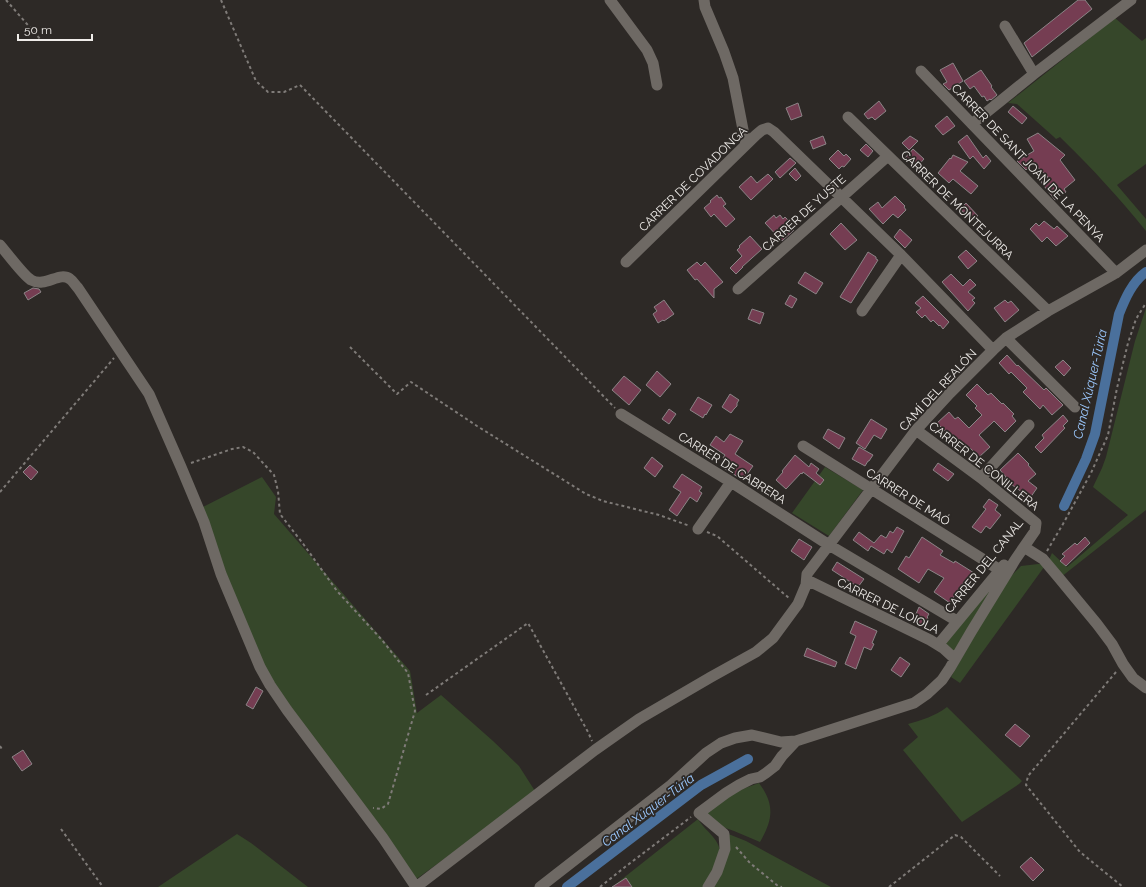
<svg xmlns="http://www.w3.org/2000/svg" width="1146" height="887" font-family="Raleway,sans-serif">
	<rect width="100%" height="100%" fill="#2d2926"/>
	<!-- green -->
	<path fill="#36472a" d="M1115,18L1142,41L1146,38V164L1117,185L1146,219V231C1120,199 1093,169 1063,140L1060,137L1056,139L1054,137L1017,104L1008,103Z
		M1146,308V510L1061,577L1048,562L1052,553L1067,567L1128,515L1093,487L1102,468L1106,457L1135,341Z
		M825,467L863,490L829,536L792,513Z
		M262,477L276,497L274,514L410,671L417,713L441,695L493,741L519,766L535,791L484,830L415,880L277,692L241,617L201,508Z
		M1015,560L954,653L941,642Z
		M1047,563L960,683L951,677L1004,583L1021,566Z
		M947,707L1022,781L1019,784L962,822L903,750L918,737L908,724C922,720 935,716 947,707Z
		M759,783C775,805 773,819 760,842L734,831L720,826L707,816L708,812L737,791Z
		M698,819C705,831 720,839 720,853L705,887H612Z
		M723,833L731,835L746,841L831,887H711L716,879Z
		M237,834L251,843L308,887H158Z"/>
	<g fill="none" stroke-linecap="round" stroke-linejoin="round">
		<!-- canal -->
		<path stroke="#4a709c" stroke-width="10" d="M1064,506L1086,459L1095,434L1119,314C1125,299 1132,282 1146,272
			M567,887L701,785L748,759"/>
	</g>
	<!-- building -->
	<path fill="#753d52" stroke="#8b8486" d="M1078,0H1085L1092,9L1032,57L1024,43Z
		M953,63L963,81L949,90L943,84L947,82L940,70Z
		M981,70L992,86L991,87L997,95L991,100L990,99L987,101L984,96L982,97L974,86L970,89L964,81Z
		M879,101L886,111L875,120L872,117L868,119L864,114Z
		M798,103L802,116L791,120L786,108Z
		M1013,106L1027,118L1022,124L1008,112Z
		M947,116L955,126L943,135L935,126Z
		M1038,133L1065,155L1060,160L1075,180L1064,189L1066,192L1055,200L1041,182L1048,177L1033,163L1026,170L1017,161L1034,151L1027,139Z
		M967,135L983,158L986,155L991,161L984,169L973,156L970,159L958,142Z
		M823,136L826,144L813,149L810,141Z
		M910,136L918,141L909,150L902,143Z
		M866,144L873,151L868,157L860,150Z
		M913,149L924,159L916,168L905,158Z
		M838,150L844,156L846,154L851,159L844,167L842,166L839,169L829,159Z
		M953,155L968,162L960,171L978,186L971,194L953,179L949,183L938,173L950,158L951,159Z
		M790,158L796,163L780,178L775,172Z
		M795,168L801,176L796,181L789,174Z
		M768,174L773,179L751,200L739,187L751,176L757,183Z
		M717,195L719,198L721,197L726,204L723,206L735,219L726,227L714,214L711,217L704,208L711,202L710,201Z
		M895,196L905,206L904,207L906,210L898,218L893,214L883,224L869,209L878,202L882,208Z
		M966,203L978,216L973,221L960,209Z
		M774,215L776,218L780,215L783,219L785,217L793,225L791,227L794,230L782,241L765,223Z
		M1044,221L1054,229L1057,226L1068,236L1056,246L1047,237L1042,242L1030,229L1036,223L1039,226Z
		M841,223L857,240L845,250L830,234Z
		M900,229L912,240L905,248L894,237Z
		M750,236L762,249L742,267H743L736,274L730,268L742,256L737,250L740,247L739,246Z
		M966,250L977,261L968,269L958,257Z
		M868,252L876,257V259L878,260L851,303L840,297Z
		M697,262L701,266L705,262L723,282L714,289V298L697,279L695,280L687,270Z
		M805,272L823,283L816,294L798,283Z
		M951,274L963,286L970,279L976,285L968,292L975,298L972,300L975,303L968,311L942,282Z
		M33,288L39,289L41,292L28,300L24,293Z
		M790,295L797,299L792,308L785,304Z
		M923,296L949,322L943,329L940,325L939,326L933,320L931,322L925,315L922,318L916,312L921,308L915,303Z
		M664,300L674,314L664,321L663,320L658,323L653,314L657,311L654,307Z
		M1005,300L1008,303L1011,301L1019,310L1005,322L994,308Z
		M752,309L764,313L760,324L748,319Z
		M1007,355L1017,366L1018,365L1044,390L1046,388L1063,405L1052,415L1043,405L1040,409L1023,392L1027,388L1011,372L1009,374L999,363Z
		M1063,360L1071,368L1064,376L1055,367Z
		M657,371L671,384L660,397L646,385Z
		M624,376L641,390L629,405L612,390Z
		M977,384L988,395L991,393L1002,404L1003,403L1014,414L1012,416L1016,421L1005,432L994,421L992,423L979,435L990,447L979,457L968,446L966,449L958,440L956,442L937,423L949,412L955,419L958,417L969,428L982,415L975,408L977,406L966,395Z
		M730,394L739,400L737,403V406L734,409L731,413L722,407Z
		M698,397L712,405L706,415L705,414L703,418L690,410Z
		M669,409L676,414L669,424L662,419Z
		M1063,415L1068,421L1063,426L1065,428L1041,453L1035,447L1044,438L1042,435Z
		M871,419L887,429L881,439L874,435L865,449L856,443Z
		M828,429L845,438L839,449L823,438Z
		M730,434L743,441L735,454L753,466L743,480L725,469L729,462L723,458L725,455L710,445L716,436L724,442Z
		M859,447L873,455L869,461H868L865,466L852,459Z
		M1018,453L1029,464L1028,465L1036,474L1028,481L1037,488L1030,498L1004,479L1006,477L1000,470Z
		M795,455L809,467L811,463L819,469L816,473L824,480L820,485L803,472L802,474L801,473L786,489L776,480L783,472L782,471Z
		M652,457L663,466L655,477L644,468Z
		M938,463L954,474L948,481L933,470Z
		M30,465L38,472L31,480L23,472Z
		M682,474L702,487L699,491L702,493L697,502L690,497L677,516L669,510L681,492L673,487Z
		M989,499L998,505L995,510L1001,515L990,529L986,526L981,533L972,527L986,509L983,507Z
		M897,527L904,531L892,553L887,549L884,554L871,546L868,551L853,540L859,532L874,543L881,535L886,538L890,531L893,533Z
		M922,537L943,551L940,555L954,563L955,561L974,573L966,586L962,584L950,603L934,592L944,578L928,569L919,583L898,569L906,556L909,558Z
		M1085,537L1090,543L1066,566L1060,561L1065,556L1062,554L1075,543L1077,545Z
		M799,539L812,547L804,560L791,551Z
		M837,562L864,579L858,587L832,570Z
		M919,607L929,614L927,617L928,618L923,627L913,621Z
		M855,621L877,631L872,643L874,644L871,650L864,647L856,669L845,664L856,636L850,633Z
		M807,648L837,662L835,667L804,656Z
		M900,657L910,664L901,677L891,670Z
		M256,687L263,691L253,709L246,705Z
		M1015,724L1030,736L1020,747L1005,735Z
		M23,750L32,764L22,771L12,757Z
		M1031,857L1044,870L1033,881L1020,867Z
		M626,878L632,887H612Z"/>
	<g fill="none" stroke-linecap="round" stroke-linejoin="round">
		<!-- path -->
		<path stroke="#7f7b78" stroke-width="2" stroke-dasharray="3 3" stroke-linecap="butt" d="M6,0L41,40
			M221,0L256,81L268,92H284L300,85L615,408
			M350,347L397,394L411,382L477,426L586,494L603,501L659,515L690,526
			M191,463L232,449L243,447L253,452L274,475L278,491L280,514L304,545L337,591L382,640L408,673L415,711L388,804L381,809L373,808
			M0,492L114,358
			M707,532L717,536L790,599
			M1047,551L1063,524L1091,473L1108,435L1117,388L1128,343L1136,319L1146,303
			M1116,672L1028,776L1026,785L1080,852L1123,887
			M426,695L528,623L588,732L592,741
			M0,746L3,751
			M61,829L103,887
			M736,847L750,863L778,886L782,887
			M600,887L625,867L691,817
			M889,887L955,835L961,837L1000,876"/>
		<!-- minor -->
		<path stroke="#6e6964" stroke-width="11" d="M610,0L647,50L653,63L657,85
			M704,0L705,7L724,52L733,78L746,145
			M1005,26L1034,74
			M921,71L972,124L1116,273
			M848,117L1048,311
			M972,124L1034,74L1131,0
			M0,245C7,253 23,275 31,280C46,288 59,271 70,279C73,281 75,285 78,288L149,394L181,467L204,522L221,574L260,667L270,685L287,710L383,838L416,887
			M626,262L756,135L762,130L768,128L774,132L901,255L993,350
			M738,289L888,156
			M862,311L901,255
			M1006,338L1075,407
			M621,414L731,482L829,545L957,621
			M916,430L981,478L1036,523
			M803,446L1000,570
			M981,478L1029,425
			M698,529L731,482
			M1024,547L1043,559L1059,578L1097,624L1112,644L1123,664L1133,678L1146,688
			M807,580L930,640L943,648L955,659
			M938,645L1004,565
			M416,887L595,750L639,719L711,677L756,652L773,638L798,604L806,585L807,574L916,430L950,393L993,350L1006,338L1048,311L1116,273L1146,250
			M540,887L671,785L706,753L721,743L735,738L752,735L781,742L796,741L914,703L927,694L942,680L950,668L971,632L1015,560L1035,531L1036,523
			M708,887L717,872L725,849L724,834L699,813L726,793L739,785L751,779L760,777L766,773L775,766L782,756L796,741"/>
	</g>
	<g text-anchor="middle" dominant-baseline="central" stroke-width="3.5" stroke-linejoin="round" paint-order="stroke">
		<!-- street labels -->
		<g font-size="12" fill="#efece9" stroke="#2d2926">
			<text transform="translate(1028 163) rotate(46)">CARRER DE SANT JOAN DE LA PENYA</text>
			<text transform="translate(693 179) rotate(-44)">CARRER DE COVADONGA</text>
			<text transform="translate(957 205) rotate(44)">CARRER DE MONTEJURRA</text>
			<text transform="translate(804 213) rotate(-42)">CARRER DE YUSTE</text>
			<text transform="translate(938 390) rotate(-47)">CAMÍ DEL REALÓN</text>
			<text transform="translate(984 466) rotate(38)">CARRER DE CONILLERA</text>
			<text transform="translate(732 468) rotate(32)">CARRER DE CABRERA</text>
			<text transform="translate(908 497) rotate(32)">CARRER DE MAÓ</text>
			<text transform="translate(984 566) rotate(-51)">CARRER DEL CANAL</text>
			<text transform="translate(888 606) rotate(26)">CARRER DE LOIOLA</text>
		</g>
		<!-- water labels -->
		<g font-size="13" font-style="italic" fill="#9cc9ff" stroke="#2d2926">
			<text transform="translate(1090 384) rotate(-77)">Canal Xúquer-Túria</text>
			<text transform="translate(648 810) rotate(-37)">Canal Xúquer-Túria</text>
		</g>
	</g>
	<!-- scale -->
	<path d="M18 34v6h74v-6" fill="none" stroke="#efece9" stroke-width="2"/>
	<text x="24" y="34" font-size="12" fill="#efece9" stroke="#2d2926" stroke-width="3" paint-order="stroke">50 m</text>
</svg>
